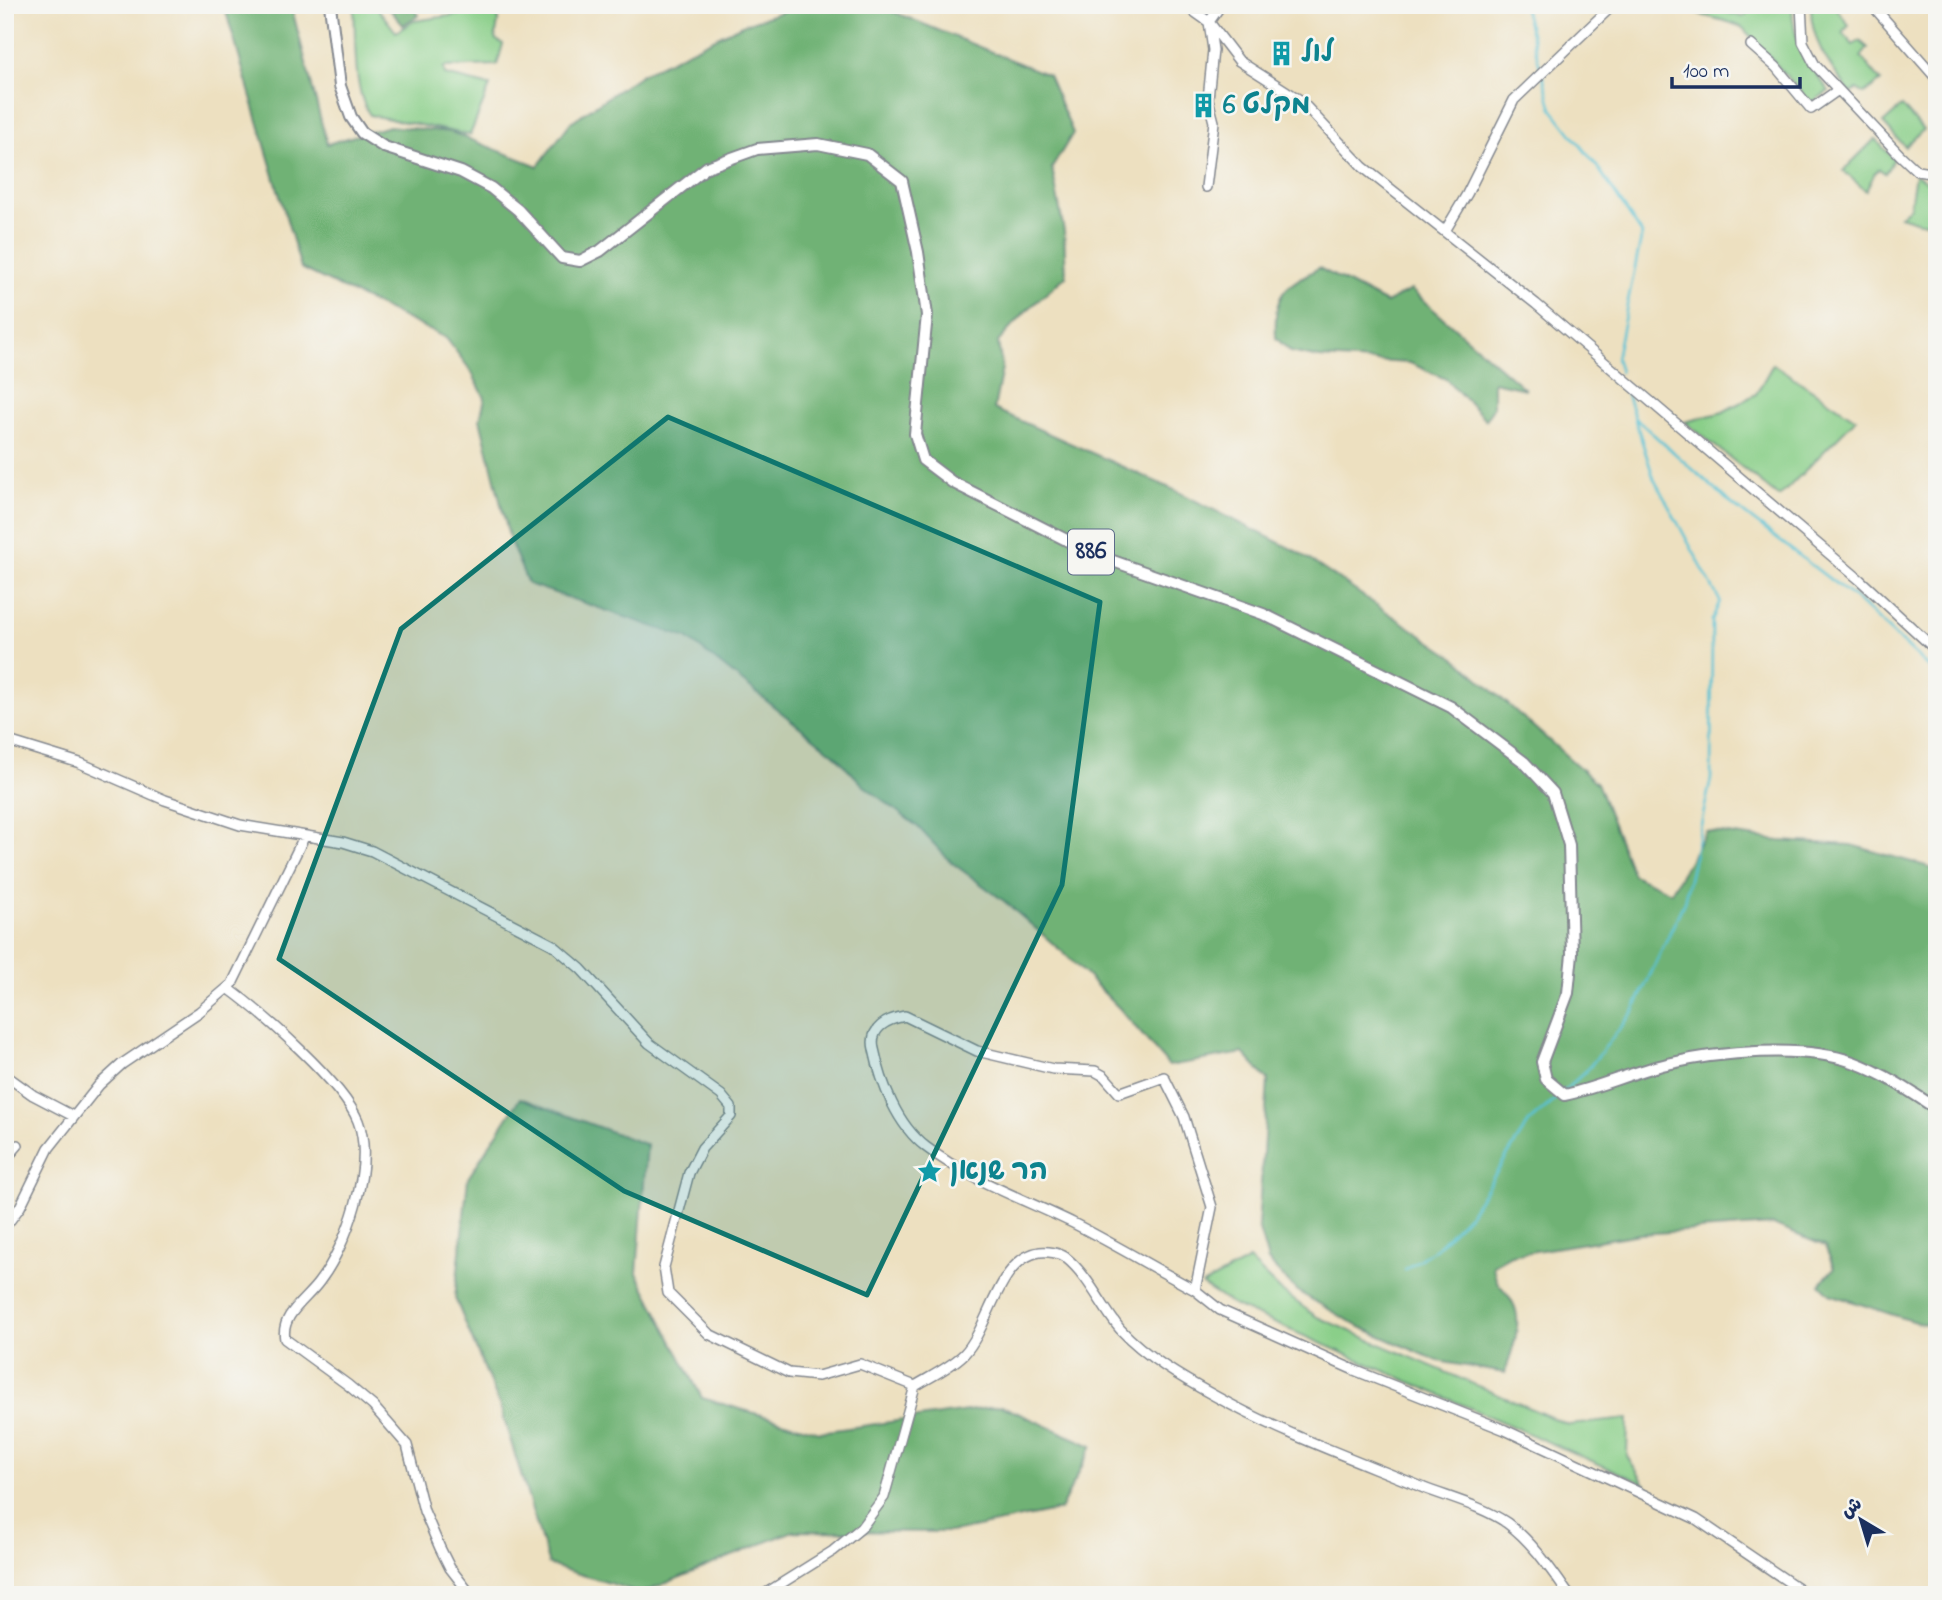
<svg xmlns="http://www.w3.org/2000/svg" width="1942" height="1600" font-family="'Indie Flower','Playpen Sans Arabic','Playpen Sans Hebrew',sans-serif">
	<rect width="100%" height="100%" fill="#f6f6f2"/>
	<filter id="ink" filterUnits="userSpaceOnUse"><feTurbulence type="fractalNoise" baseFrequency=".0143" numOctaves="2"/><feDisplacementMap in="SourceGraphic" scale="14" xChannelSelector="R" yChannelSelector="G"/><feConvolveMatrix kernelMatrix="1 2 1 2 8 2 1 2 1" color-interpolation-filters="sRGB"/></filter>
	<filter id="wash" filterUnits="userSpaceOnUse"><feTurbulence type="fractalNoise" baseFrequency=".00686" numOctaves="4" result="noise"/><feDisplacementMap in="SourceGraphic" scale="28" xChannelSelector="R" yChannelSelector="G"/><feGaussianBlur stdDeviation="1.57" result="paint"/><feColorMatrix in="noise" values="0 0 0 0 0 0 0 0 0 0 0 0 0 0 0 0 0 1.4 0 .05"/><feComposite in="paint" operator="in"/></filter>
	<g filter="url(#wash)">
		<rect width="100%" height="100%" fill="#ede0c0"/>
		<!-- green -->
		<path fill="#8acf89" stroke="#527f74" stroke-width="2" d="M354,5H375L396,32L414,21L490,10L489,5H501L495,39L503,44L497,65L444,67L445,75L490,86L470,135L370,115C352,91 356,35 354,5Z
			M1681,5L1705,6L1743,17L1755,5H1792C1792,42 1808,63 1829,91L1811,103L1743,28C1724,17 1698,19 1681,5Z
			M1811,5H1834L1849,25L1843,33L1853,45L1860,41L1868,48L1861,57L1881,81L1864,94L1857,89L1851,94C1830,66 1810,42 1811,5Z
			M1902,106L1923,130L1905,147L1883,123Z
			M1875,139L1894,159L1885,173L1879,169L1875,172L1866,191L1843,171Z
			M1915,174L1929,183L1937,181V222H1919L1900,216L1910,207Z
			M1773,364L1856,419L1779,497L1685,422L1723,412L1756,394Z
			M1249,1260L1280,1290L1317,1317L1569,1425L1628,1419L1627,1456L1645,1484L1235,1306L1202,1285Z"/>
		<!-- forest -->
		<path fill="#6fb275" stroke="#45706a" stroke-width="2" d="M224,5H319L292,9L327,144L389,126L451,132L538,166L571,122L642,74L742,25L802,5H877L1048,75L1073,133L1052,168L1064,231L1066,276L1025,312L998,342L1002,368L994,409L1172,489L1298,552L1458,660L1597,783L1633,875L1671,892L1706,831L1779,841L1851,845L1937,869V1325L1918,1323L1830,1294L1820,1284L1834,1268L1825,1246L1773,1225L1640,1234L1511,1255L1493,1265C1496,1291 1504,1284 1513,1303C1524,1323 1511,1353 1505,1373L1438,1361L1360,1327L1297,1291L1268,1261L1258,1226L1268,1080L1243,1053L1169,1066L1120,1009L1066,955L1004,901L951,862L918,827L863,785L834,754L687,638L528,584L510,541L480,419L485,398L471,371L446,338L301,268Z
			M386,5H411L419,15L403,25Z
			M1319,268L1386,303L1411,290L1525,389L1493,382V407L1486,420L1446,379L1410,363L1319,358L1291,352L1276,338C1274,294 1281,288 1319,268Z
			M520,1098L647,1145L637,1273L702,1398L820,1432L1002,1406L1092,1446L1060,1510L953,1532L793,1531L642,1593L549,1565L500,1406L455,1298L468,1178Z"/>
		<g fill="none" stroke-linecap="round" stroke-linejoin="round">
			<!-- stream -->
			<path stroke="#59c2d5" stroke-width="2.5" d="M1523,5L1541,70
				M1543,76L1552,109L1599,169L1642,234L1616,358L1620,372
				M1636,419L1733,505L1857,600L1937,675
				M1564,1091L1587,1070L1633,1012L1684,902L1711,779L1712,620L1720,601L1654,479L1624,385
				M1405,1269L1434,1250L1469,1215L1529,1122L1559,1096"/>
		</g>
	</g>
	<g filter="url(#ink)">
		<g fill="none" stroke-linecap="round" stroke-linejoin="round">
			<defs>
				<path id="minor" d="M1185,5L1209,22L1239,61L1300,100L1363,167L1536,304L1860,580L1937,651
					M1801,5L1803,42L1815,65L1900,155L1917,171L1937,174
					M1872,5L1937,79
					M1751,45L1776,67L1811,109L1838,90
					M1206,187L1214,122L1208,99L1213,50L1209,22L1221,5
					M1445,231L1467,194L1514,100L1613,5
					M5,740L80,763L165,800L240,825L343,842L372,851L553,945L581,969L649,1043L721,1095L731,1107V1116L702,1148L689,1173L664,1267L668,1293L709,1334L789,1373L818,1376L860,1364L915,1386C930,1377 951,1367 964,1354C990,1327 998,1258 1040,1252C1048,1251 1059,1253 1065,1257C1089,1276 1101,1306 1120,1329C1146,1357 1182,1378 1215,1396C1281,1433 1354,1459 1424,1488C1450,1498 1484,1507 1507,1523C1532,1541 1551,1570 1569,1595
					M228,988C262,1013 343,1083 358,1121C375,1165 347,1246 319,1282C307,1299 280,1315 285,1339L348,1385L373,1406L407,1445L424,1511L440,1548L450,1568L471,1595
					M905,1016L977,1051L1053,1069L1095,1071L1104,1076L1119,1093L1164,1077L1184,1117L1212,1207L1195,1290C1154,1268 1114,1244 1073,1223C1024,1199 969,1180 926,1147C897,1125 881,1083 874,1049C869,1028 887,1019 905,1016Z
					M5,1075L33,1095L73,1116
					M5,1160L18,1145
					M5,1227L20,1207L49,1148L99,1085L122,1064L199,1012L232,984L304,837
					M1195,1290L1220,1310L1354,1370L1505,1430L1696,1519L1808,1595
					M763,1595L833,1551L861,1528L884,1497L915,1386"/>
				<path id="major" d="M330,5L340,86L351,117L362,133L384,147L461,172L491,188L518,210L562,258L580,261L600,251L707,167L757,149L818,144L867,154L902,181L918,252L927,315L915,434L923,460L952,482L1096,555L1263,614L1451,707L1524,762L1553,793L1569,845L1572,954L1568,993L1542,1062L1546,1079L1565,1095C1600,1087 1632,1072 1667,1064C1718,1052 1803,1044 1853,1062C1883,1073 1910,1091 1937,1109"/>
			</defs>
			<!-- minor casing -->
			<use href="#minor" stroke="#84888f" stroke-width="12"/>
			<!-- major casing -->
			<use href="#major" stroke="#84888f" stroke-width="14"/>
			<!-- minor -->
			<use href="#minor" stroke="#fff" stroke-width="9"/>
			<!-- major -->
			<use href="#major" stroke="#fff" stroke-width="10"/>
		</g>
	</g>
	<!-- marked area -->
	<path fill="#0f766e" fill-opacity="0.2" stroke="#0f766e" stroke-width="5" stroke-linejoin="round" d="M668,417L1100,602L1062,885L867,1295L624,1191L279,959L401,629Z"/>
	<!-- icons -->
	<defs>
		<symbol id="building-bare" viewBox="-9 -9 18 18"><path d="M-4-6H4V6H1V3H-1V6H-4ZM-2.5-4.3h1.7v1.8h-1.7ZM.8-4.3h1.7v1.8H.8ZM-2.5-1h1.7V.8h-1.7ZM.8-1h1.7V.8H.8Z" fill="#0f9aa8" stroke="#f6f6f2" stroke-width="2.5" paint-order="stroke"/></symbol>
		<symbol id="sight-bare" viewBox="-9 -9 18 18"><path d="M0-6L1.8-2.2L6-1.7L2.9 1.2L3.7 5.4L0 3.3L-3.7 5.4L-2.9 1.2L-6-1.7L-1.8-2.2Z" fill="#0f9aa8" stroke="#f6f6f2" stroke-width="2.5" paint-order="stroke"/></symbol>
	</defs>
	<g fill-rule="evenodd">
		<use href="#building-bare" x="1264" y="36" width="35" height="35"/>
		<use href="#building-bare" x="1186" y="88" width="35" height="35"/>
		<use href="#sight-bare" x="912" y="1154" width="35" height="35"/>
	</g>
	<g text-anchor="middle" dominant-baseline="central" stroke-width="5" stroke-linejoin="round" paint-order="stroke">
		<!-- shield labels -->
		<rect fill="#f6f6f2" stroke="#5d6b8a" stroke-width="2" x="1068" y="529.5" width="46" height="45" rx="5"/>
		<g font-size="26" font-weight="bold" fill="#1b2f5e">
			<text x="1091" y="552">886</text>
		</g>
		<!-- culture labels -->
		<g font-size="28" font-weight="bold" fill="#0d838f" stroke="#f6f6f2" text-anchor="start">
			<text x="1301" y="54">לול</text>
			<text x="1223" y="106">מקלט 6</text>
			<text x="950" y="1172">הר שנאן</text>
		</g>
	</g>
	<!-- margin -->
	<rect width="1942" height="1600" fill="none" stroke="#f6f6f2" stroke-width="28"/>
	<!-- north arrow -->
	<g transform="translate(1861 1520) rotate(322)" stroke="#f6f6f2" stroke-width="5" paint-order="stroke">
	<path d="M0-5L12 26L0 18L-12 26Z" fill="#1b2f5e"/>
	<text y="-10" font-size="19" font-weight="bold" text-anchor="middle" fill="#1b2f5e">ش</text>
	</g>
	<!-- scale -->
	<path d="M1672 77v10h128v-10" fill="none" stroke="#1b2f5e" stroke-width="3.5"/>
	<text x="1683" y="77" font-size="21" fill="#1b2f5e" stroke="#f6f6f2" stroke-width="5" paint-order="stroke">100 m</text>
</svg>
